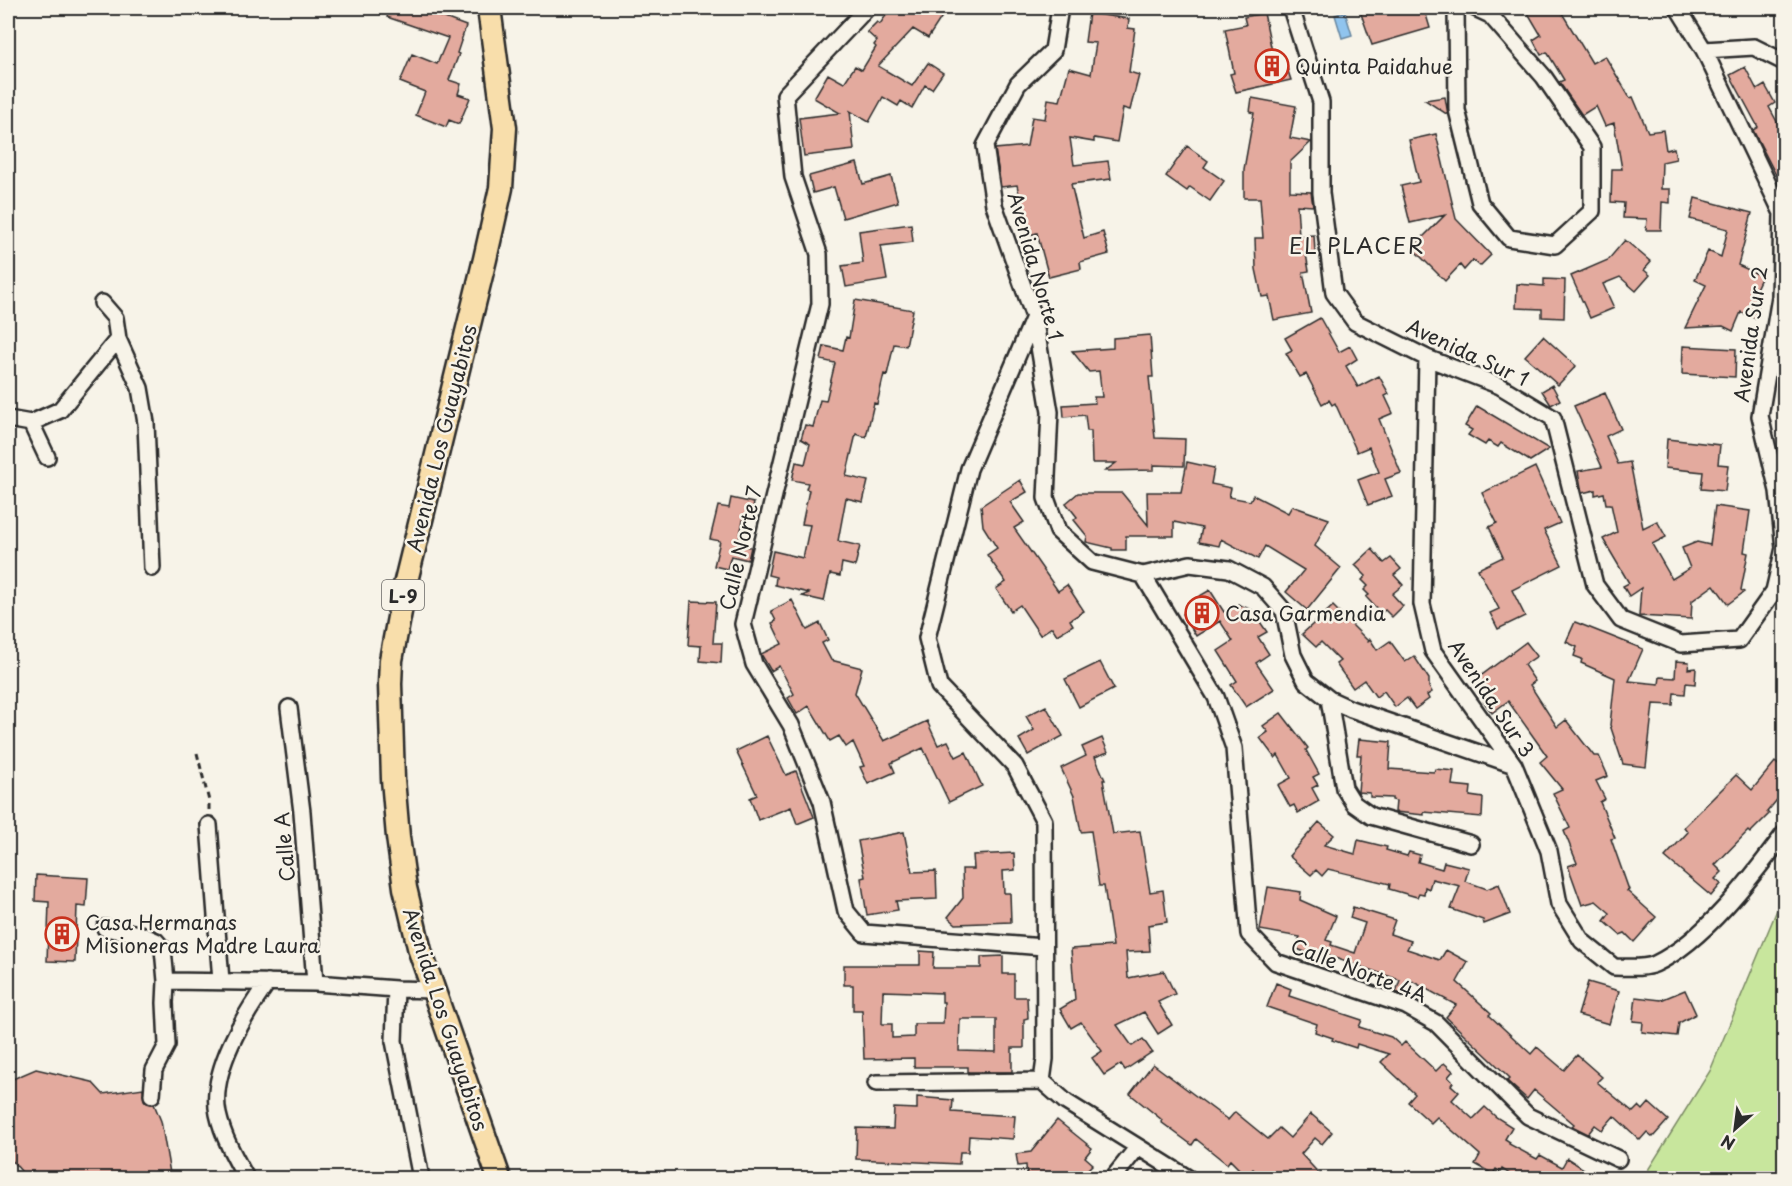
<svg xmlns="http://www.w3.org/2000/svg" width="1792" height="1186" font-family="'Playpen Sans',sans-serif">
	<rect width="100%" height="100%" fill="#f7f3e8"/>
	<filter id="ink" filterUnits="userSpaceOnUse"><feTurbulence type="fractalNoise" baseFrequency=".0167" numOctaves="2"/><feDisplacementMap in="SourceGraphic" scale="12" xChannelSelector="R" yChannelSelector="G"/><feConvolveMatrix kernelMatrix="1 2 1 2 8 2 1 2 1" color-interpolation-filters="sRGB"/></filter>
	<g filter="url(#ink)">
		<!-- green -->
		<path fill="#c8e69d" stroke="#7a8864" stroke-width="1.5" d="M1784,893V1178H1643L1710,1071Z"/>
		<!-- water -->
		<path fill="#90c4ee" stroke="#6887a0" stroke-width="1.5" d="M1345,12L1352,35L1342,38L1335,15Z"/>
		<!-- building -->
		<path fill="#e3aa9e" stroke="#2b2b2b" stroke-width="1.5" fill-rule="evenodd" d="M391,8H436L434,14L466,26L457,53L459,54L449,80L461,84L458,94L470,98L459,124L449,120L446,127L416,115L425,92L400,82L412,54L437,64L448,38L387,17Z
			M891,8H932L943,15L928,38L913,29L878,66L912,86L928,63L943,73L932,89L925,85L912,108L901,101L898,106L883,97L869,122L850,111L854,150L804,156L799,118L840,113L814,98L828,74L844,83L855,66L862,70L876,47L874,45L877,41L867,32L877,22L880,24Z
			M1359,8H1424L1430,28L1372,45Z
			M1525,8H1559L1592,63L1605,56L1630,98L1633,97L1648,132L1663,130L1666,150L1674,148L1676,159L1662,162L1661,189H1670V203L1662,202L1661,230H1646L1647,219L1623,218L1624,203L1611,202L1612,169H1622L1614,123L1605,126L1596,106L1582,115L1559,82L1564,80L1547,52L1541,55L1533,40L1541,35Z
			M1089,13L1129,19L1128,28L1135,29L1129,72L1139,75L1130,110L1123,108L1117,142L1094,138V142L1070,138L1074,165L1108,161L1111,179L1071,184L1084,238L1103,232L1109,254L1080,262L1081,269L1049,277L1037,233L1029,235L1017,185L1001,187L995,149L1027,146L1032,117L1045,119L1048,99L1060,101L1069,68L1091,74L1096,43L1085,42Z
			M1264,13L1274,61L1284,59L1291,80L1236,92L1230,74L1234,73L1225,29L1246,25L1244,17Z
			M1745,67L1757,90L1765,85L1775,103L1769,107L1780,127L1785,125V170L1776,175L1753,130L1758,127L1730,75Z
			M1445,97L1448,115L1425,100Z
			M1252,98L1296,106L1290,138L1311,142L1290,162V191L1311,192L1313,206L1297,205L1299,236L1314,235L1315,253L1306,254L1309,271L1303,272L1311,313L1274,320L1269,296L1262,297L1256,269L1255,238H1263L1260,198H1244V169L1254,113L1250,112Z
			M1436,134L1456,219L1491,255L1480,266L1473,260L1464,270L1460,265L1445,281L1412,248L1445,215L1410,223L1401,186L1419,182L1409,140Z
			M1187,146L1208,161L1204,167L1224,181L1210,201L1190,187L1187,191L1166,176Z
			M857,163L863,184L891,176L898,202L843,218L834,187L813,193L809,176Z
			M1695,198L1752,213L1738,265L1762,276L1754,293L1760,295L1756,319L1741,312L1733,331L1723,326L1685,328L1706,285L1695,280L1708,251L1721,257L1728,229L1690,219Z
			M911,224L913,242L881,246L887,280L846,287L842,266L863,263L859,231Z
			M1625,240L1651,262L1644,270L1650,275L1636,291L1620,277L1603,284L1614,308L1590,318L1571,276L1608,260Z
			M1544,279L1565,280L1564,318L1542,317V309L1516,308L1517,284L1544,286Z
			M855,300L913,310L906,346L894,344L887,375L884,374L877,404L874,403L866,437L856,434L846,476L868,481L863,502L846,498L838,541L860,546L855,566L842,563L840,576L830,574L824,601L802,596L809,593L775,585L776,577L768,575L773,551L803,558L810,525L802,524L809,490L806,489L808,483L792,480L796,462L805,464L810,444L801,439L805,425L813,427L820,400L826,401L835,363L821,360L824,346L843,350L846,337L849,338Z
			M1320,318L1339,352L1350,346L1357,359L1346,366L1358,387L1379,376L1389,394L1385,396L1393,413L1379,419L1401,473L1385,479L1392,496L1368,505L1358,480L1379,472L1369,447L1357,452L1335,403L1332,405L1329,400L1322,404L1306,374L1300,377L1286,353L1292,350L1285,338Z
			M1150,335L1153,377H1149L1155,438L1185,439L1184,466L1154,465V470L1105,471L1116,463H1092L1091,431H1087L1085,415L1064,417L1063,405L1095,403L1094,397H1102L1099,371L1089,372L1072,351L1113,348V338Z
			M1543,336L1576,366L1558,385L1525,356Z
			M1683,346L1736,349L1735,377L1682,374Z
			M1552,385L1560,400L1551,405L1542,391Z
			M1605,393L1621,429L1606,436L1618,464L1630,462L1643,528L1657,521L1666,537L1652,544L1672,579L1690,568L1682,548L1697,542L1710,545L1715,506L1750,511L1744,552L1748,553L1741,590L1744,592L1728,604L1714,585L1692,601L1691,619L1639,616L1641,588L1629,596L1623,586L1629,583L1603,539L1617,532L1611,504H1606L1604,493L1595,495V490L1582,493L1578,471L1602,467L1574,406Z
			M1477,406L1549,449L1530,461L1501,443L1498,447L1488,441L1485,445L1468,435L1472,430L1465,426Z
			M1667,439L1720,445L1718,464L1728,465L1725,491L1701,489L1703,472L1665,468Z
			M1187,462L1214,468L1211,484L1231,488L1229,497L1250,501L1253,495L1288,513L1292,506L1329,519L1315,546L1341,568L1307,610L1286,592L1304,570L1265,546L1258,559L1221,539L1219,546L1199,542L1202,528L1174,522V536H1126V550H1112V548L1086,542L1087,536L1074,520L1077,517L1066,503L1078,493H1122L1148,525L1147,492H1181Z
			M1535,467L1560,523L1544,530L1562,565L1512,590L1525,616L1498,629L1490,613L1499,609L1478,569L1503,557L1489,527L1497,523L1482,493Z
			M1020,480L1027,492L1010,502L1024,522L1014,528L1058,591L1067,585L1084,611L1070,620L1073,625L1057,635L1052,627L1040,635L1020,605L1011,611L996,589L1006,582L987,555L997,548L983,526L981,506Z
			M731,498L754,503L751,518L744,516L738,545L751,547L748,560L731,556L727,569L714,566L720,541L710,539L718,506L729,508Z
			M1372,549L1384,563L1391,558L1401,569L1394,575L1403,585L1392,594L1403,606L1392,617L1385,610L1381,613L1366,597L1369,595L1364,590L1368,586L1362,580L1366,576L1355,565Z
			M1210,590L1224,612L1238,604L1252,610L1267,632L1258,637L1269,654L1256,663L1274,689L1246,707L1231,685L1237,681L1218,651L1233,641L1220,621L1196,636L1183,614L1192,609L1188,603Z
			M792,600L807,630L820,623L828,640L822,643L831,660L862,668L855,693L884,741L927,721L938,745L948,741L956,757L966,752L982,786L949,802L923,748L891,763L895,772L868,784L860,767L864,766L853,742L846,747L839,736L830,741L809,706L797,714L788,698L794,694L779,666L771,671L761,654L782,644L772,623L776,621L771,611Z
			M691,601L716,602L713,643H722L721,663L700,661L701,646L688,645Z
			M1333,606L1368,641L1370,639L1377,650L1390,641L1405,662L1414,656L1429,679V687L1432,692L1427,695L1429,699L1415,709L1407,698L1395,707L1384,691L1376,697L1364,680L1353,688L1336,664L1340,661L1321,642L1316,647L1302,634Z
			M1575,622L1643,649L1629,681L1659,684L1660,677L1675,678L1676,661L1689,662L1688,669L1696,668L1695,684L1686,683L1685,694L1674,693L1673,705L1653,704L1646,767L1623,764L1610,725L1615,678L1581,663L1582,659L1574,656L1577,647L1566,642Z
			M1526,642L1537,656L1524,665L1535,681L1530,685L1557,727L1566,720L1594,756H1599L1608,776L1596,781L1605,799L1600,802L1615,838L1611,839L1629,890L1627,891L1656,917L1634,942L1625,933L1620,935L1604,921L1610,913L1596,901L1582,905L1568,866L1577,863L1564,831L1570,828L1553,793L1562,789L1540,762L1547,756L1508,701L1492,713L1484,702L1492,696L1478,678Z
			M1100,662L1114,689L1079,707L1065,679Z
			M1046,706L1063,736L1028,755L1019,739L1034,730L1026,716Z
			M1281,713L1308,748L1306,750L1319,774L1313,777L1318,785L1312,788L1319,801L1298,813L1294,805L1290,807L1278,785L1291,778L1278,755L1275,758L1260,738L1268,732L1263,726Z
			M767,736L786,775L796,771L814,817L797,824L791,807L758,820L750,798L757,795L736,751Z
			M1102,738L1108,752L1095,757L1105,780H1103L1113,834L1140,831L1150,892L1163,890L1167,922L1148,925L1150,951L1126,952L1128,978L1164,971L1175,994L1158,1002L1172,1025L1158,1034L1144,1012L1117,1025L1132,1046L1143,1039L1152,1052L1125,1070L1121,1064L1104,1075L1092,1058L1102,1051L1081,1022L1071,1028L1060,1009L1075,1000L1071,949L1113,946L1104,886H1099L1091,831L1081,832L1074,796L1061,768L1086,756L1082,747Z
			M1359,739L1391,742L1389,769L1434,772L1435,769L1454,771L1452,785L1471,787L1470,796L1483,798L1482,817L1424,812V815L1395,812L1396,801L1392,800V798L1370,797V793L1358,792L1361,755H1357Z
			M1775,762L1785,770V790L1767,812L1769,814L1750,833L1748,831L1715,865L1722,872L1715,879L1721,884L1711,896L1665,857L1688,832L1684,827L1736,775L1752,790Z
			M1319,822L1334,835L1324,845L1355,854L1358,840L1387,847L1386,850L1407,856L1409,852L1420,855L1418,862L1442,869L1444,862L1469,868L1465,881L1487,889L1499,884L1510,914L1484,924L1483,920L1451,909L1460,886L1432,879L1429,889L1425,887L1424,894L1419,893L1417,897L1389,889L1390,884L1328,869L1322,876L1316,870L1311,875L1289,856Z
			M904,832L912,872L936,871L937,899L896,901L898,910L867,915L861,878L865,877L858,841Z
			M1014,853L1015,870L1003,871L1004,893H1010L1011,922L956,924L948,917L963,898L962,869H974L973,855Z
			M36,875L88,878L86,907L77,906L75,962L47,961L49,902L35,901Z
			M1268,887L1301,892L1300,900L1336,916L1326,940L1332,942L1331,945L1355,953L1365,923L1350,918L1353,907L1395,920L1390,934L1411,941L1407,949L1440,960L1446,950L1468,962L1457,982L1491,1013L1489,1015L1531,1054L1537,1047L1564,1070L1577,1055L1602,1077L1597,1082L1633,1112L1639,1106L1643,1110L1649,1103L1668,1120L1653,1137L1647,1132L1640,1140L1614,1116L1602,1130L1595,1125L1588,1134L1572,1126L1574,1124L1534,1090L1527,1099L1507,1081L1510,1078L1446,1017L1456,1005L1412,981L1407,996L1396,992L1400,980L1326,955L1324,960L1295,948L1300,937L1260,930Z
			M920,951L934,952L933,968H981V957L1003,956V974H1014V997H1027L1028,1018L1024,1019V1048H1012V1072H968V1067H914V1058L864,1059L862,1010H853V985H844V965H920ZM883,991L942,993V1002H944L943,1024H914V1037L892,1038V1024H882ZM960,1019H996V1052L959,1051Z
			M1588,982L1619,991L1609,1024L1578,1015Z
			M1276,983L1291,989L1289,996L1362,1020L1359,1027L1391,1037L1401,1046L1405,1042L1436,1071L1444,1063L1453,1071L1448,1077L1453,1082L1451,1085L1459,1092L1452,1100L1473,1119L1485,1107L1496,1117L1512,1127L1505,1139L1510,1142L1509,1144L1537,1159L1540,1155L1562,1167L1567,1158L1599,1179H1517L1502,1169L1501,1172L1496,1169L1493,1174L1475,1164L1480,1155L1437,1117L1431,1123L1408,1102L1415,1094L1381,1062L1389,1054L1357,1044L1356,1048L1332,1040L1333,1038L1315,1032L1317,1024L1267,1007Z
			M1685,990L1696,1014L1679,1023L1677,1036L1642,1032L1643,1022L1633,1021L1636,997L1661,1000Z
			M1153,1064L1228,1120L1235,1112L1268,1139L1279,1128L1290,1138L1311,1114L1332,1132L1322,1144L1315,1138L1301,1154L1324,1179H1263L1253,1169L1246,1176L1230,1160L1227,1164L1196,1139L1192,1145L1161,1122L1162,1120L1130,1094Z
			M36,1069L92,1082L103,1094L143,1088L144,1100L147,1103L154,1104L161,1121L171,1179H24L21,1171L8,1156V1081Z
			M917,1097L953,1100L952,1112L1015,1116L1013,1139L969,1136L968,1152H960L959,1164L856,1159L857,1128L893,1129L894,1108L917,1109Z
			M1057,1120L1092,1148L1085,1157L1093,1164L1088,1169L1100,1179H1027L1026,1165L1018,1166L1016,1154L1031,1152Z"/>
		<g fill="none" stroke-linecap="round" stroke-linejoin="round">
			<defs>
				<path id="street" d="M867,8L785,95L793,177L819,254L820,304L743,624L754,664L791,725L822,802L846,911L864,933L1043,947
					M1060,8L1053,50L1018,84L985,146L994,205L1034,317L1050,412L1046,498L1058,531L1092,562L1143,575L1190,564L1229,569L1263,587L1284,611L1293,655L1306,681L1329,699L1351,709L1514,765
					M1291,8L1321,102V193L1334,293L1355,322L1427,358L1500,386L1553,418L1595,585L1621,620L1681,644L1739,640L1774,591L1784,548L1778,491L1760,416L1780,297L1782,213L1704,50L1678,8
					M1456,8L1457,110L1480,203L1509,238L1555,245L1592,211V147L1544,77L1490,15L1475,8
					M1704,50L1754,47L1784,62
					M102,303L115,318L118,339
					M1034,317L969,469L927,638L939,686L1015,766L1044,821L1045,1059L1042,1081L1066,1102L1188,1178
					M1427,358L1422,604L1433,651L1514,765L1549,851L1559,904L1582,941L1614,967C1625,967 1644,969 1655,964C1704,941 1752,877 1784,834
					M8,419L31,423L60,410L118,339L140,388L146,423L152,568
					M31,423L47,457
					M1143,575L1216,697L1234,748L1249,934L1276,962L1406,1006L1436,1023L1528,1116L1618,1159
					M1329,699L1344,788L1354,804L1371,816L1471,844
					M289,708L302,812L315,983
					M209,825L221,981
					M105,928L140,934L156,941L163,949L166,981L165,1003L167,1045L154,1070L152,1095
					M166,981L315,983L396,989L433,990
					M396,989L394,1041L421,1178
					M876,1083L1042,1081
					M246,1178C235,1158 223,1137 218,1114C209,1072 245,1014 268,982
					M1113,1178L1137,1148"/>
				<path id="primary" d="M489,8L505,128L501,188L485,259L405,585L391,660L390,684L393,779L398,837L405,888L420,951L499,1178"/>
			</defs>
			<!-- street casing -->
			<use href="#street" stroke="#2b2b2b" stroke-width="20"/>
			<!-- primary casing -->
			<use href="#primary" stroke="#2b2b2b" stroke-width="27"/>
			<!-- path -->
			<path stroke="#2b2b2b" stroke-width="3" stroke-dasharray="6 4.5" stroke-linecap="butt" d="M197,753L209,801V812"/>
			<!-- street -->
			<use href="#street" stroke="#f7f3e8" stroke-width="15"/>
			<!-- primary -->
			<use href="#primary" stroke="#f8deab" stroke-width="22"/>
		</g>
	</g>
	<!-- icons -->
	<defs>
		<symbol id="building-ring" viewBox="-11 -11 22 22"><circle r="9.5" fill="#f7f3e8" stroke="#c8321e" stroke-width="1.5"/><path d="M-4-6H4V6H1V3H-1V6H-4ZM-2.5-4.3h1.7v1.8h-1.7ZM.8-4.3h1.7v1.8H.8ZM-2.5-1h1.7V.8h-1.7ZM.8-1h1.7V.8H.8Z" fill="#c8321e"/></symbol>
	</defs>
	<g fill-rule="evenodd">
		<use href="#building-ring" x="1253" y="47" width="38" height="38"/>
		<use href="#building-ring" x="1183" y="594" width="38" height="38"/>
		<use href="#building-ring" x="43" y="915" width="38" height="38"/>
	</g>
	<g text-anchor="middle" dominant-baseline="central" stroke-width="5" stroke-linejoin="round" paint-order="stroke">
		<!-- shield labels -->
		<rect fill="#f7f3e8" stroke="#686764" stroke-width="1.5" x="382" y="580" width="42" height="30" rx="4.5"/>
		<g font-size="18" font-weight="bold" fill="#2b2b2b">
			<text x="403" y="595">L-9</text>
		</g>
		<!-- poi labels -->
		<g font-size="20" fill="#2b2b2b" stroke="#f7f3e8" text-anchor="start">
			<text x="1295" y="66">Quinta Paidahue</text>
			<text x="1225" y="613">Casa Garmendia</text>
			<text x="85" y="922">Casa Hermanas<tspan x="85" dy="23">Misioneras Madre Laura</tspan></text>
		</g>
		<!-- street labels -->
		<g font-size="20" fill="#2b2b2b" stroke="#f7f3e8">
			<text transform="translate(1036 266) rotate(74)">Avenida Norte 1</text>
			<text transform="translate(1750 334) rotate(-82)">Avenida Sur 2</text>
			<text transform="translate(1468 352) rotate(25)">Avenida Sur 1</text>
			<text transform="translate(441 438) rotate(-76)">Avenida Los Guayabitos</text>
			<text transform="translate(740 548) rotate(-77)">Calle Norte 7</text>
			<text transform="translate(1492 698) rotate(56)">Avenida Sur 3</text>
			<text transform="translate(284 847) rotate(-95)">Calle A</text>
			<text transform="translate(1359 970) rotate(21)">Calle Norte 4A</text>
			<text transform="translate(446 1019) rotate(72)">Avenida Los Guayabitos</text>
		</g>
		<!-- quarter labels -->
		<g font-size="22" letter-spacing="1.5" fill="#2b2b2b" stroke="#f7f3e8">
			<text x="1357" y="244">EL PLACER</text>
		</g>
	</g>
	<!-- margin -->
	<rect width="1792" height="1186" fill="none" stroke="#f7f3e8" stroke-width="30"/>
	<rect x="15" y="15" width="1762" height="1156" fill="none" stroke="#2b2b2b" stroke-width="2" filter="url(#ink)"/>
	<!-- north arrow -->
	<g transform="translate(1735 1129) rotate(208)" stroke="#f7f3e8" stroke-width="4.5" paint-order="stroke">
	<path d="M0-4.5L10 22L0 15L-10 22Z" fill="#2b2b2b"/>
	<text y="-9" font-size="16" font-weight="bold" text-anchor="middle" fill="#2b2b2b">N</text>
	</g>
</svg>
